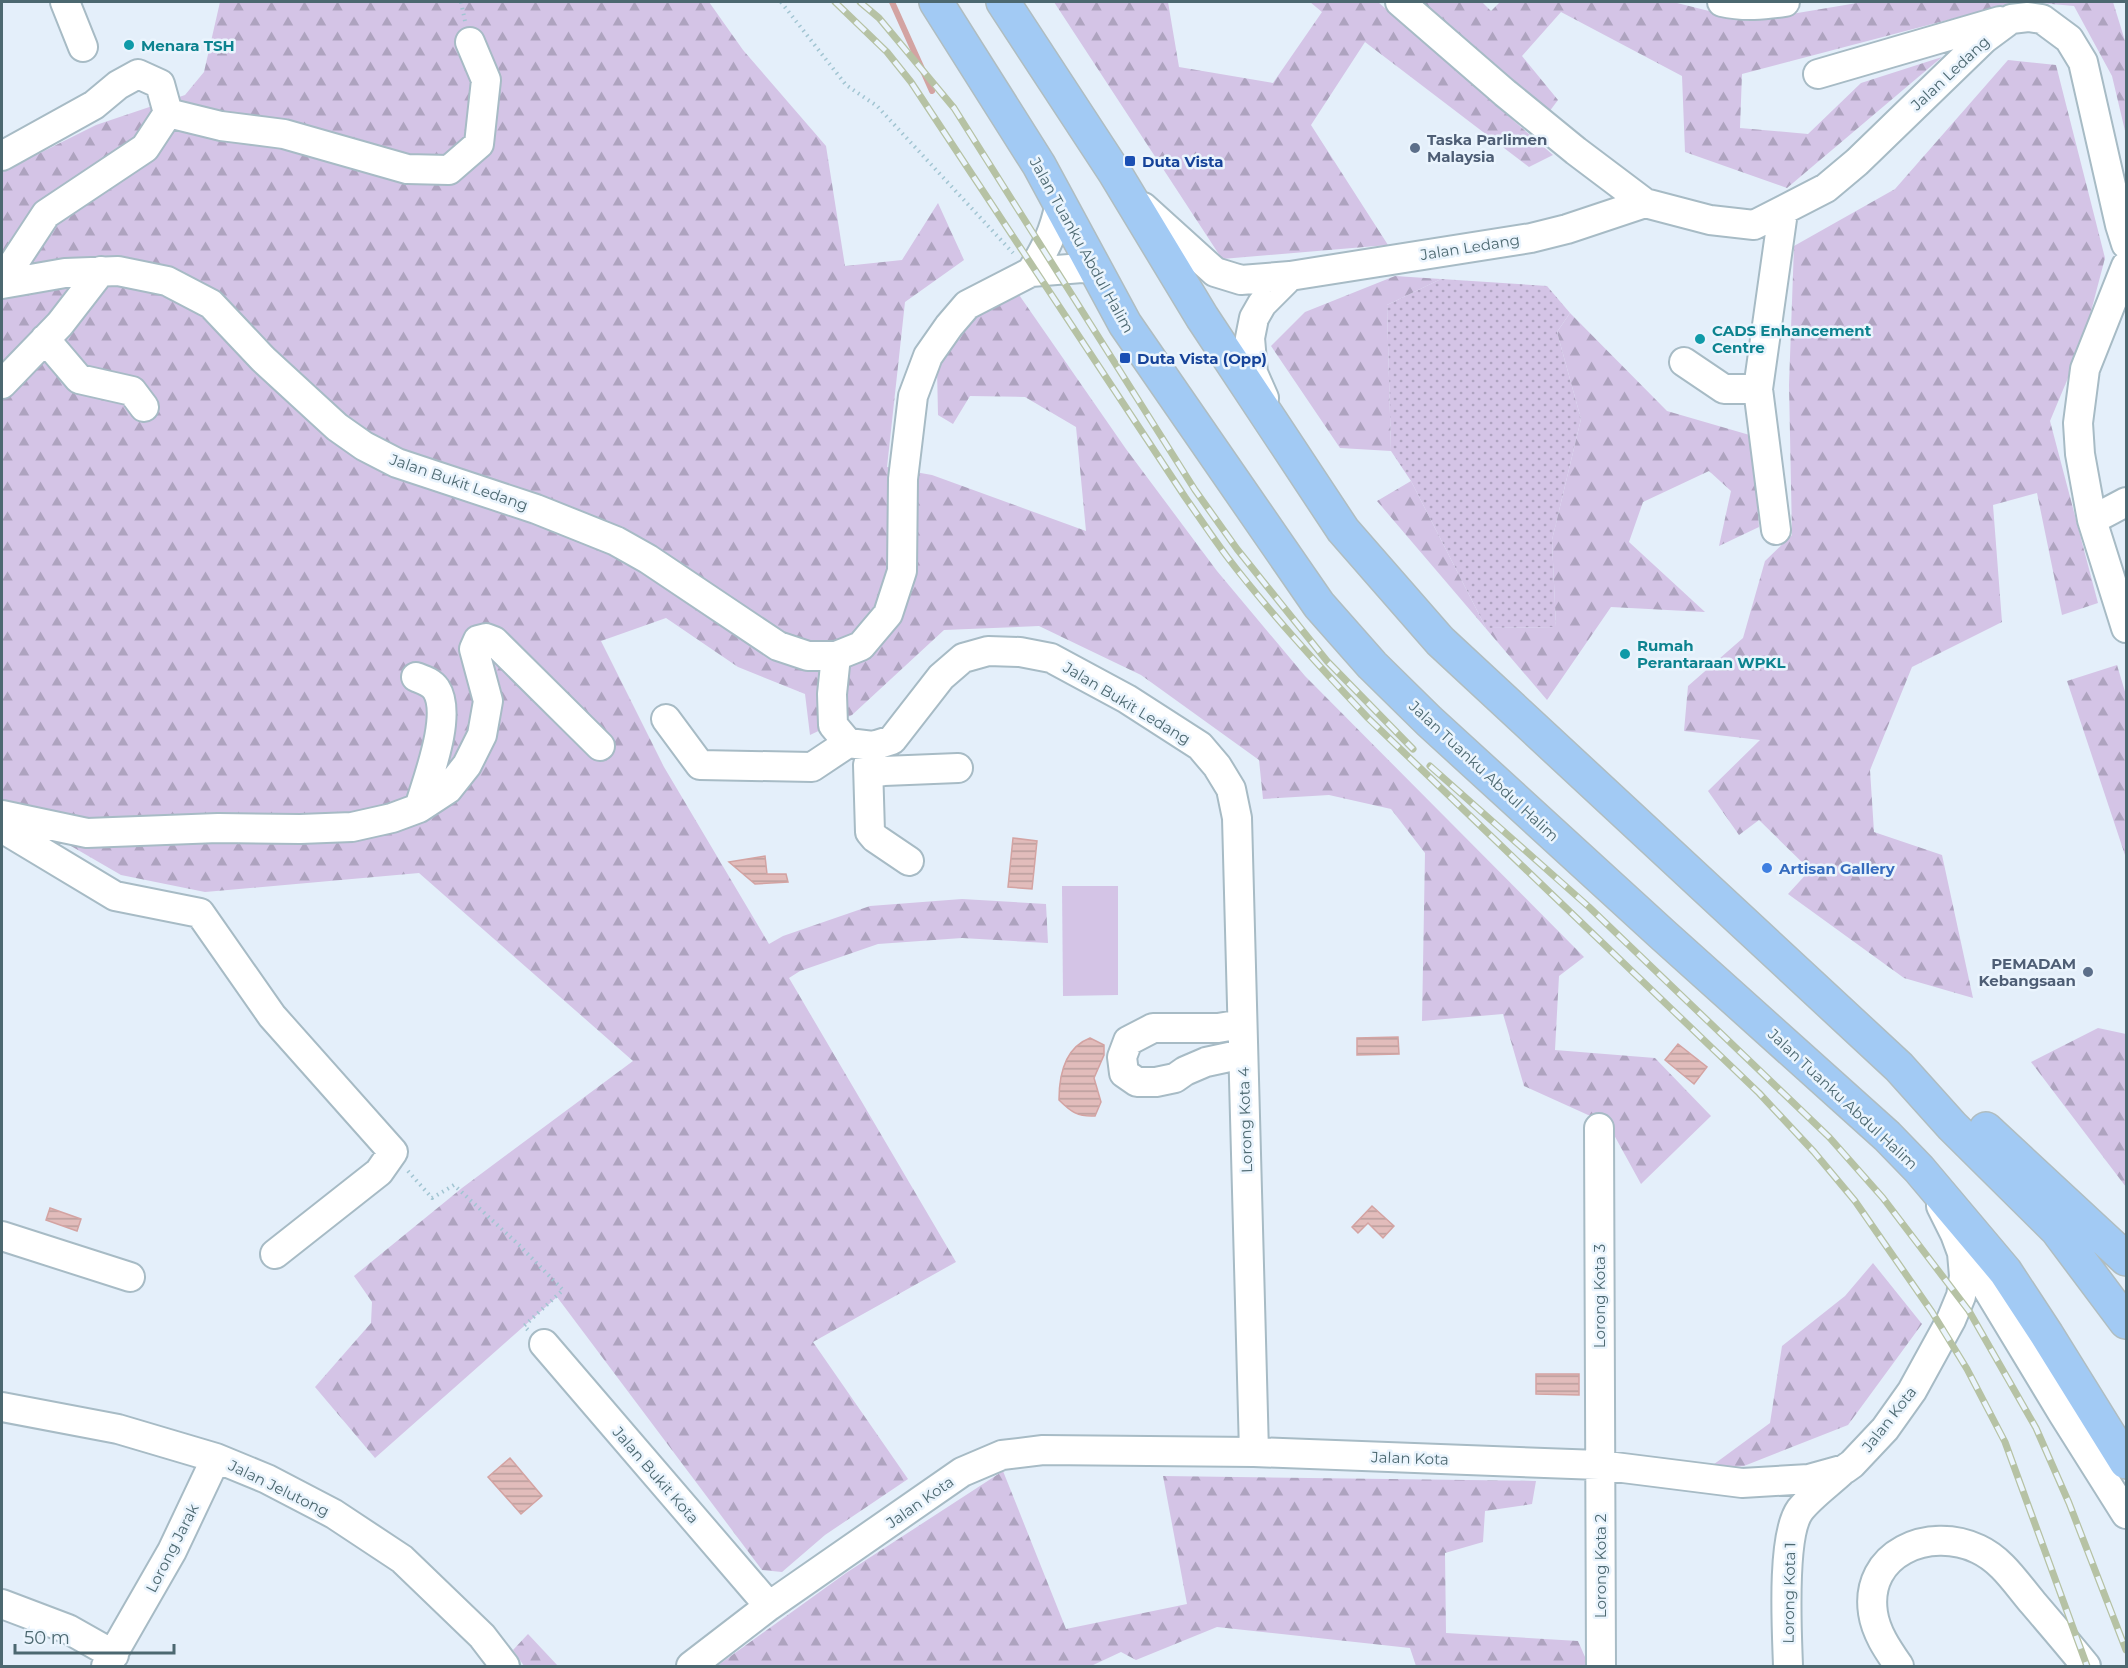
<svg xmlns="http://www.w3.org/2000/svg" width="2128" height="1668" font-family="Montserrat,sans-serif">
	<defs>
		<pattern id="grass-dots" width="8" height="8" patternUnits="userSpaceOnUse" patternTransform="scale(1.5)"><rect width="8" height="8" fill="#d4c4e6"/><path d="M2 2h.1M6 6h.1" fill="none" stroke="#aea3bf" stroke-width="1.8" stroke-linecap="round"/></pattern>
		<pattern id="forest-firs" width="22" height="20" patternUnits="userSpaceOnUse" patternTransform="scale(1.5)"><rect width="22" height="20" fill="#d4c4e6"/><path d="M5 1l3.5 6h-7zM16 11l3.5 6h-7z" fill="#aea3bf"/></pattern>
		<pattern id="water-rules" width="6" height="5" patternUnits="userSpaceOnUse" patternTransform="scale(1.5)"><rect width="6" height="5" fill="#e2bcbb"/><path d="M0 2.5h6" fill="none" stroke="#b99d9c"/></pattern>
	</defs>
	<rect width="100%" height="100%" fill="#e4effa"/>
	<!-- grass -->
	<path fill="url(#grass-dots)" d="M1441,279L1547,286L1570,313L1557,332L1581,419L1552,540L1556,627L1486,628L1411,481L1391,451L1387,305Z"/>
	<!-- forest -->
	<path fill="url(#forest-firs)" d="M220,2H709L743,50L826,146L845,266L902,260L938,203L964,260L905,302L887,467L932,475L1086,531L1076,427L1025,397L970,396L953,424L938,415L937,368L961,325L1015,289L1126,449L1217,571L1305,676L1584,957L1559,976L1555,1050L1655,1058L1711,1116L1641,1184L1608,1124L1524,1086L1503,1014L1422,1021L1425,853L1391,809L1329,795L1263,799L1259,760L1141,675L1039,626L944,630L852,715L810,735L805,694L738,667L666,618L601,641L664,767L769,944L783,936L870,906L962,899L1046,904L1048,943L962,938L878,944L800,971L789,978L956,1262L813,1342L908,1479L825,1535L782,1572L762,1570L557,1297L375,1458L315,1387L371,1323L372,1302L354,1276L462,1188L633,1061L419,873L205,892L121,875L2,806V172L96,125L185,95L204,72Z
		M1054,2H1168L1179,67L1273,83L1322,12L1310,2H1378L1553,155L1529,167L1365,42L1311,125L1388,245L1222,259Z
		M1421,2H1482L1491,11L1500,2H1673L1749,21L1863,2H2016L1742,74L1740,128L1808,134L1861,83L1942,57L1787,188L1685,152L1682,76L1561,12L1522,56L1558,100L1546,116Z
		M2029,2H2113L2126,44V135L2112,76L2074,6Z
		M2008,60L2056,65L2105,258L2083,342L2050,421L2098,603L2062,615L2037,493L1993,505L2002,622L1912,667L1870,770L1874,832L1942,855L1973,998L1904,978L1788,894L1810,870L1759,820L1739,835L1708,791L1760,740L1684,731L1688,686L1743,638L1765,561L1792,535L1789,385L1794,246L1895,189Z
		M1395,276L1441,279L1387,305L1391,451L1340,448L1271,346L1305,312Z
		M1570,313L1667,411L1753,436L1759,527L1719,546L1731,491L1709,471L1643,502L1629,542L1705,612L1611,607L1547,700L1377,501L1411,481L1486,628L1556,627L1552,540L1581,419L1557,332Z
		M2117,665L2126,695V858L2067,681Z
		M2098,1028L2126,1034V1187L2031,1062Z
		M1873,1263L1922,1324L1848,1425L1744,1466L1706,1470L1770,1423L1782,1346L1845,1296Z
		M1003,1471L1066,1629L1187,1604L1163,1476L1536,1481L1532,1504L1485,1511L1483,1542L1445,1553L1446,1633L1578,1641L1589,1666H1416L1410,1648L1217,1627L1136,1660L1121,1652L1091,1666H717L846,1573Z
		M528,1634L558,1666H524L513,1650Z"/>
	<!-- garden -->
	<path fill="#d4c4e6" d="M1062,886H1118V995L1063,996Z"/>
	<!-- water -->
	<path fill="url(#water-rules)" stroke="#d3a3a2" stroke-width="1.5" d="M1013,838L1037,841L1032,889L1008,887Z
		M765,856L767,874H786L788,882L755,884L729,862Z
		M1398,1037L1399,1054L1357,1055V1038Z
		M1090,1038L1104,1045V1055L1094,1078L1101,1102L1095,1116C1078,1117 1071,1112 1059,1100C1059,1075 1064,1048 1090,1038Z
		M1678,1044L1707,1067L1694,1084L1665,1060Z
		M1372,1206L1394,1226L1383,1238L1368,1223L1358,1233L1352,1227Z
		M50,1208L81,1219L77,1231L46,1220Z
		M1536,1374H1579V1395L1536,1394Z
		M510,1458L542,1496L521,1514L488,1477Z"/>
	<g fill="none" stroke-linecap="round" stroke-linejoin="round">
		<!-- stream -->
		<path stroke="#d3a3a2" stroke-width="6" d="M892,2L932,91"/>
		<defs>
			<path id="minor" d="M65,2L83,47
				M1400,2L1505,93L1576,151L1645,203L1710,220L1754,225L1826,188L1857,162L1984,39L2011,19L2028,17L2042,19L2069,39L2083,62L2120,225L2126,244
				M1722,2C1744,7 1764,5 1785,2
				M1818,74L2000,21
				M2,156L94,105L118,85L138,74L160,84L168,113L221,126L284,134L407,169L449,170L479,144L486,80L470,42
				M1143,207L1215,272L1241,280L1290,276L1531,238L1567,229L1645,203
				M2126,266L2085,369L2078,423L2080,454L2092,520L2126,628
				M1031,272C1046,248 1054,232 1060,203
				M2,281L46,214L145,148L168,113
				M2,284L65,273L118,271L167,281L211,304L263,359L337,427L364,446L397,463L536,509L616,541L648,559L778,646L808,656H836L861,646L888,614L902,571L903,479L913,396L928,356L949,326L967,305L1031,272L1082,268L1095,269
				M45,339L79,379L132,391L144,407
				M1684,362L1724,389H1758
				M2,384L60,324L101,271
				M1264,398L1253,373L1250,338L1254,318L1262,304L1290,276
				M2092,520L2126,502
				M1776,530L1758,389L1783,212
				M836,656L832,694L833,725L848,743L873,746L892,740L941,677L963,658L988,651L1020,652L1051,658L1127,699L1200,746L1217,766L1231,789L1237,818L1254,1452
				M416,677C424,680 431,682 436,689C453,715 427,780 419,808
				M666,719L700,765L812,767L848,743
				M873,746L868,765L870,832L875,838L909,861
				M869,773L884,771L958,768
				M2,815L87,833L218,828L300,829L352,827L392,818L419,808L448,789L467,765L482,735L488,701L474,649L478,640L486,638L494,641L600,746
				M2,828L115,896L200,913L272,1016L393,1152L379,1172L275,1254
				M1242,1024L1218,1028H1153L1128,1041L1122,1057L1124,1073L1137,1082H1156L1175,1078L1185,1071L1206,1062L1243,1054
				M1599,1128L1601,1666
				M2,1236L130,1277
				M1962,1253L1985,1285L2063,1414L2126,1514
				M544,1344L769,1606
				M2,1407L118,1429L216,1458L267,1479L334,1514L402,1559L482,1636L505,1666
				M2,1604L68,1629L114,1655
				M106,1666L172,1551L216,1458
				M691,1666L769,1606L962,1472L1002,1455L1043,1450L1254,1452L1599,1465L1742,1483L1809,1479L1845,1469L1852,1464L1885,1429L1912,1391L1951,1320L1961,1296L1964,1276L1962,1253L1955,1234L1941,1206
				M1788,1666C1787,1633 1781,1536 1800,1510C1811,1496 1828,1484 1841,1472
				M1899,1666C1888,1650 1876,1633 1873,1613C1864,1553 1929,1526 1978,1549C2002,1560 2016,1583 2033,1603C2051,1624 2069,1645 2086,1666"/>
			<path id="major" d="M936,2L1039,165L1125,324L1319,605L1372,665L1429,721L1662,934L1887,1136L1919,1169L2005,1271L2047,1335L2126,1462
				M1003,2L1115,173L1202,317L1343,530L1440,641L1899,1067L1952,1126L2057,1230L2126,1322
				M1986,1129L2126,1259"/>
		</defs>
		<!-- minor casing -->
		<use href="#minor" stroke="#a7bbc5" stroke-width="32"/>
		<!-- major casing -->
		<use href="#major" stroke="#b0bdc0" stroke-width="36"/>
		<!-- path -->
		<path stroke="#a2c5d2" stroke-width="4" stroke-dasharray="1.5 4.5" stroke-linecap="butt" d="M461,2L465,21
			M781,2L846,85L877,106L1013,253
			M408,1171L432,1198L454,1185L519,1245L563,1290L524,1326L528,1330"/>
		<!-- minor -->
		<use href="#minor" stroke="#fff" stroke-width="28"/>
		<!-- major -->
		<use href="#major" stroke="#a2caf4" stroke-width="33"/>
		<defs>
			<path id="rail" d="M835,2L887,52L911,82L1185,497C1199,517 1213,538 1228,558C1271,614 1319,666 1368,718L1759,1093L1814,1152L1855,1201L1932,1312L1967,1369L2005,1442L2087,1666
				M860,2L879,18L954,108L1195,490L1237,549L1327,661L1413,749
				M1430,766L1589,907L1829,1137L1883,1198L1969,1311L2036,1428L2069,1503L2126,1650"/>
		</defs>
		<!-- rail casing -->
		<use href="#rail" stroke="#b6c2a4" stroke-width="7"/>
		<!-- rail -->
		<use href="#rail" stroke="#eaf4fd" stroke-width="4.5" stroke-dasharray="14" stroke-linecap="butt"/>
	</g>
	<!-- markers -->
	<g fill="#0f9aa8" stroke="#eaf4fd" stroke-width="2">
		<circle cx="129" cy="45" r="6"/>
		<circle cx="1700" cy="339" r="6"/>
		<circle cx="1625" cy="654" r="6"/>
	</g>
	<g fill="#5c6f8a" stroke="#eaf4fd" stroke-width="2">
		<circle cx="1415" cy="148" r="6"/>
		<circle cx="2088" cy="972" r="6"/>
	</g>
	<g fill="#1a4fb4" stroke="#eaf4fd" stroke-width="2">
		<rect x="1124" y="155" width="12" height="12" rx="3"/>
		<rect x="1119" y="352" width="12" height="12" rx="3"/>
	</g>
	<circle fill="#3f7fe0" stroke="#eaf4fd" stroke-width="2" cx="1767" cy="868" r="6"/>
	<g text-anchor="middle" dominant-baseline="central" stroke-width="5" stroke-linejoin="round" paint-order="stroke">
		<!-- culture labels -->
		<g font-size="15" font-weight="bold" fill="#0d838f" stroke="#eaf4fd" text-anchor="start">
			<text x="141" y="45">Menara TSH</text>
			<text x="1712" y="330">CADS Enhancement<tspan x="1712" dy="17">Centre</tspan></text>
			<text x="1637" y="645">Rumah<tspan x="1637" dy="17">Perantaraan WPKL</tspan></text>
		</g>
		<!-- street labels -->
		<g font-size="15" fill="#4c6870" stroke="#eaf4fd">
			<text transform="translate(1950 73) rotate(-43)">Jalan Ledang</text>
			<text transform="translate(1082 245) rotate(61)">Jalan Tuanku Abdul Halim</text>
			<text transform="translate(1470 247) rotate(-9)">Jalan Ledang</text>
			<text transform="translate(459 482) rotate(19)">Jalan Bukit Ledang</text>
			<text transform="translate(1127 703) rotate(31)">Jalan Bukit Ledang</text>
			<text transform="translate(1484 771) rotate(43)">Jalan Tuanku Abdul Halim</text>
			<text transform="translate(1843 1099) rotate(43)">Jalan Tuanku Abdul Halim</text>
			<text transform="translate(1245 1120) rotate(-92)">Lorong Kota 4</text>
			<text transform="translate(1599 1296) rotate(-90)">Lorong Kota 3</text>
			<text transform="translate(1889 1419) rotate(-52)">Jalan Kota</text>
			<text transform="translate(1410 1458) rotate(2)">Jalan Kota</text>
			<text transform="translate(656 1475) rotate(49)">Jalan Bukit Kota</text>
			<text transform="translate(279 1488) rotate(26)">Jalan Jelutong</text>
			<text transform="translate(920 1502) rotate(-35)">Jalan Kota</text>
			<text transform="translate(172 1548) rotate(-63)">Lorong Jarak</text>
			<text transform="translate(1600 1566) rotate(-90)">Lorong Kota 2</text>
			<text transform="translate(1789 1593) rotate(-89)">Lorong Kota 1</text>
		</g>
		<!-- service labels -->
		<g font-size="15" font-weight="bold" fill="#4e5e75" stroke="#eaf4fd" text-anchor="start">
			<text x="1427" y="139">Taska Parlimen<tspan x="1427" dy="17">Malaysia</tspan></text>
			<text x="2076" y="963" text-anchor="end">PEMADAM<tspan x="2076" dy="17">Kebangsaan</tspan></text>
		</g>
		<!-- transit labels -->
		<g font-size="15" font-weight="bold" fill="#164399" stroke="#eaf4fd" text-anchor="start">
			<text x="1142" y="161">Duta Vista</text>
			<text x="1137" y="358">Duta Vista (Opp)</text>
		</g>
		<!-- shop labels -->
		<g font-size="15" font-weight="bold" fill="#366cbe" stroke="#eaf4fd" text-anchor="start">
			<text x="1779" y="868">Artisan Gallery</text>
		</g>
	</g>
	<!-- border -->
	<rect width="2128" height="1668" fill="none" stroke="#4c6870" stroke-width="6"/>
	<!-- scale -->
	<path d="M15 1644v9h159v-9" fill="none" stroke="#4c6870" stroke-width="3"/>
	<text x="24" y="1644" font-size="18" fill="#4c6870" stroke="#eaf4fd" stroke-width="4.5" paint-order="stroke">50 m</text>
</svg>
